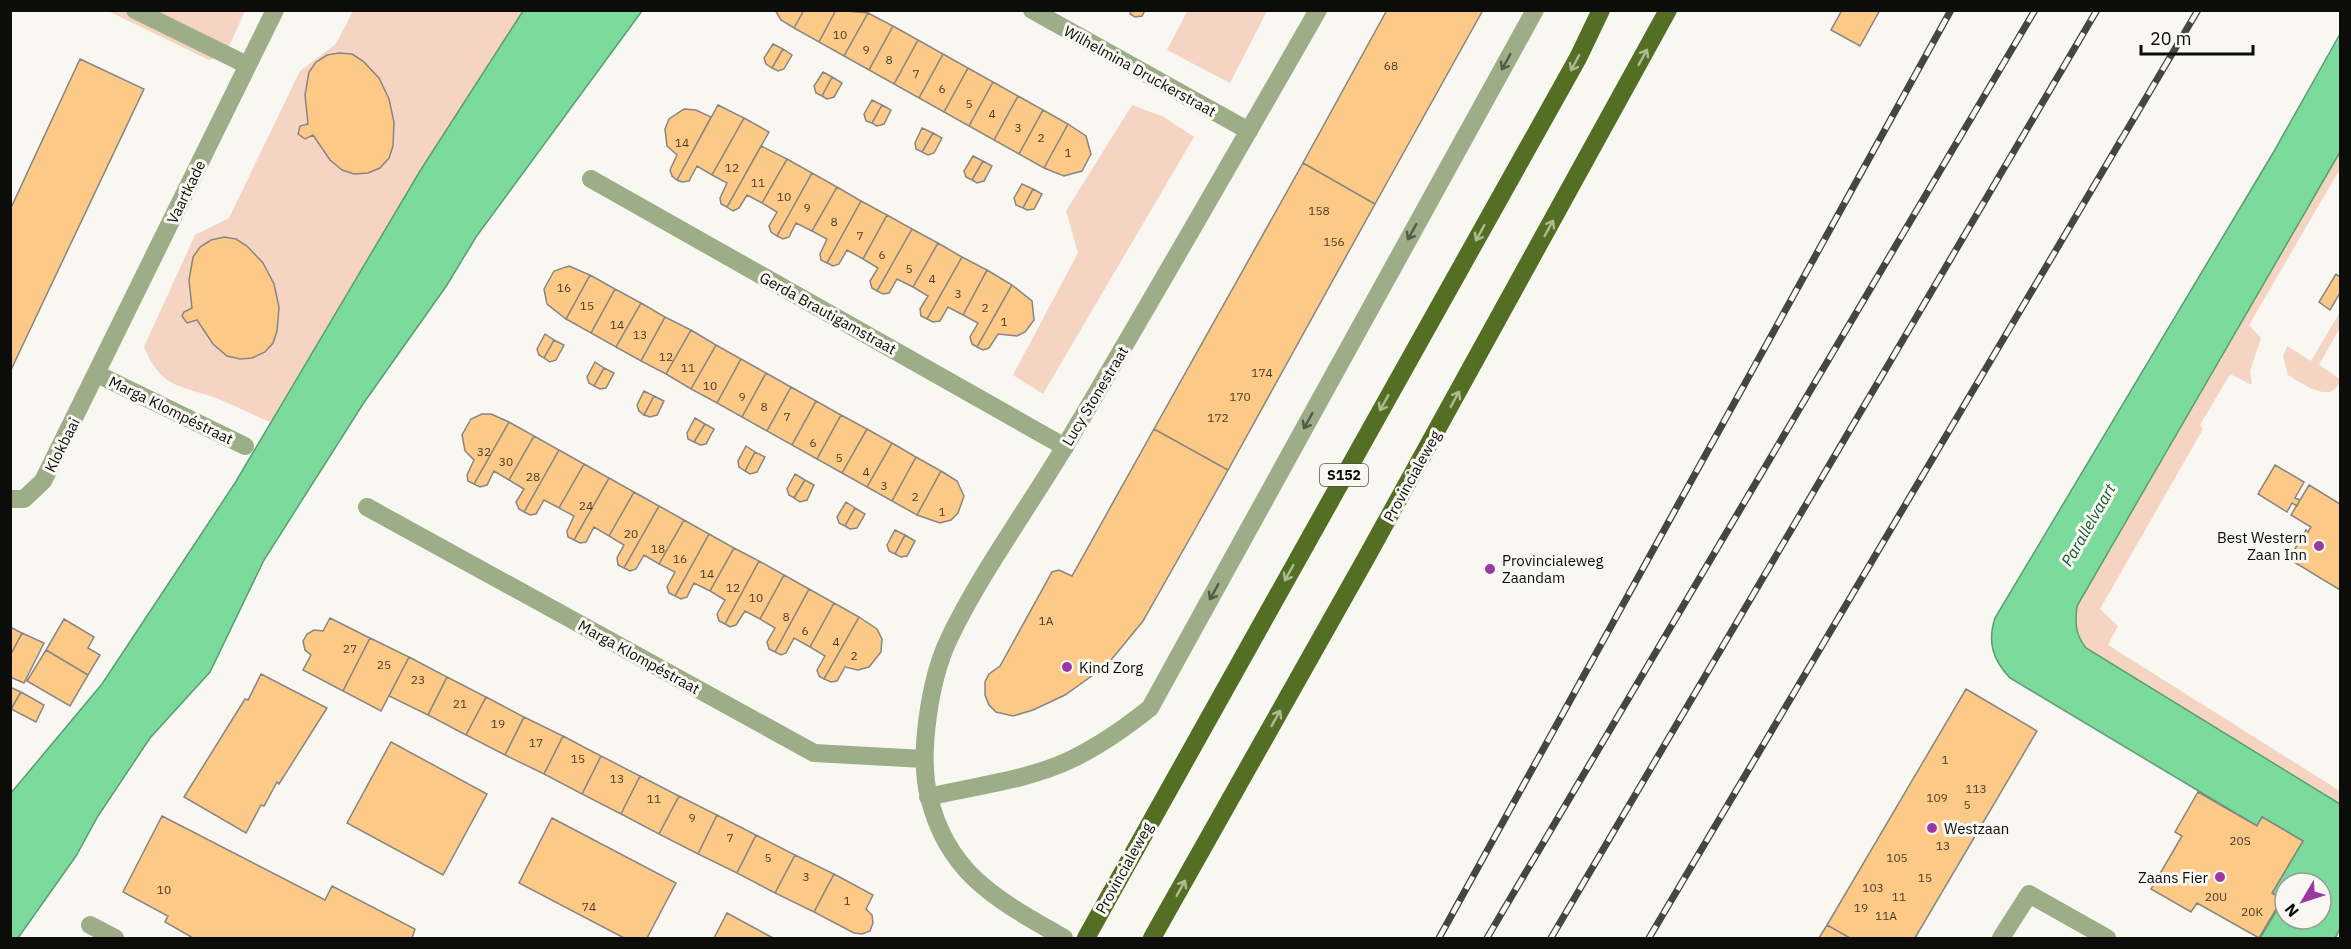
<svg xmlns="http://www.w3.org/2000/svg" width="2351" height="949" font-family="'IBM Plex Sans',sans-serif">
	<rect width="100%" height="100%" fill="#f8f7f1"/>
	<!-- green -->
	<path fill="#f6d4c4" d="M1188,10L1267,11L1230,83L1167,50Z
		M108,11H245L226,53L209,60Z
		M353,11H523L420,171L270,422C251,414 232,404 213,397C176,384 162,388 144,347L195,235L229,218L300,71L336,44Z
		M1132,105L1164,117L1194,137L1043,394L1013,375L1078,253L1066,211Z
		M2340,152V169L2249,325L2261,338L2250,371L2252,385L2230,374L2200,425L2203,429L2100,609L2118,626L2108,645L2340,791V803L2086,648C2072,636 2075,623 2077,606Z
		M2340,312V328L2319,365L2340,379C2335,407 2301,383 2288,375L2283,356L2287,346L2311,361Z"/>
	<!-- water -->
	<path fill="#7bdb9d" stroke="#5a9d71" stroke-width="1.5" fill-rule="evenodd" d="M523,11H642L476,237L447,285L363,404L264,560L210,672L150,738L98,816L76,856L18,938H11V793L102,684L235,483L420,171Z
		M2340,34V152L2077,606C2075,623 2075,634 2086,648L2340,804V929L2335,938H2260L2283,900L2272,893L2303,841L2262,817L2257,826L2010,678C1993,660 1987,642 1995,618L2273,153ZM2285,883H2321V919H2285Z"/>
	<!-- building -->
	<path fill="#fcc987" stroke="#898581" stroke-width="1.5" d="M775,10H804L794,28L781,20Z
		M804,10H836L819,42L794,28Z
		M836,10L868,13L844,56L819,42Z
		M1132,10H1145L1142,16L1135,17L1130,14Z
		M1387,10H1483L1375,204L1303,163Z
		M1842,10H1880L1860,46L1831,30Z
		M868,13L893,26L869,70L844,56Z
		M893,26L918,40L894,84L869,70Z
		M918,40L943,54L919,98L894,84Z
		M773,44L783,49L772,68L766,64L764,58Z
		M783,49L792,55L784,69L778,71L772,68Z
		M339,53L352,54L363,61L379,78L389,99L394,122L393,146L389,158L380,168L368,173L354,174L342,170L330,160L313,135L305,139L298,134L300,126L308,124L305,95L309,72L316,62L327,55Z
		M943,54L968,68L944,112L919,98Z
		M80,59L144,89L10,372V210Z
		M968,68L993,82L969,126L944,112Z
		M823,72L832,77L822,96L816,93L814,86Z
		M832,77L842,83L834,97L827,99L822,96Z
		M993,82L1018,96L994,140L969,126Z
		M1018,96L1043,110L1019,154L994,140Z
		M872,100L882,105L872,123L866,121L864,114Z
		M718,105L744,118L712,175L697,166L689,181L682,182L677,180Z
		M882,105L891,110L884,124L877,126L872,123Z
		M684,109L696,110L711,117L677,180L672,176L670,170L677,155L667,146L665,129L669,119Z
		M1043,110L1068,124L1044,168L1019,154Z
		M744,118L769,132L727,207L721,204L720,198L727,183L712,175Z
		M1068,124L1086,136L1091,154L1082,171L1064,176L1044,168Z
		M922,128L933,133L922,152L916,149L915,143Z
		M933,133L942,138L934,153L928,155L922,152Z
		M761,146L787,159L762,203L747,195L739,208L733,211L727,207Z
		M973,156L983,161L972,180L966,177L964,171Z
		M787,159L812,173L777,236L771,232L769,226L777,212L762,203Z
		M983,161L992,166L984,181L977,183L972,180Z
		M1303,163L1375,204L1228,470L1154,429Z
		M812,173L837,187L812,231L796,223L789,237L783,239L777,236Z
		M1022,184L1033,189L1023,208L1016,205L1014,198Z
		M837,187L861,201L827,263L821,260L820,254L827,239L812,231Z
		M1033,189L1042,194L1034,209L1027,210L1023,208Z
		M861,201L887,215L863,259L847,250L839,264L833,266L827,263Z
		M887,215L912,229L877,291L872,288L870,281L878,268L863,259Z
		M912,229L938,243L913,287L897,279L889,293L883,294L877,291Z
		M224,237L236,239L247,246L263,263L274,284L279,307L277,331L273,343L265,352L252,358L240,359L227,356L213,344L197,320L187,323L182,316L184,312L192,308L189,280L193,257L200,247L211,240Z
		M938,243L962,257L927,319L921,316L920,309L928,296L913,287Z
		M962,257L987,270L963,315L948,307L940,321L933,322L927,319Z
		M569,266L590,275L566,319L547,304L544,289L554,271Z
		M987,270L1012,285L977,347L972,344L970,337L978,323L963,315Z
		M2336,274L2340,277V293L2330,310L2319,302Z
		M590,275L615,289L591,333L566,319Z
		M1012,285L1032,301L1034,320L1025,332L1017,336L998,334L989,348L983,350L977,347Z
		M615,289L641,303L616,347L591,333Z
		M641,303L665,317L641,361L616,347Z
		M665,317L691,330L666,374L641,361Z
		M691,330L716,345L691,389L666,374Z
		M545,334L554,340L544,358L539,355L537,349Z
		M554,340L564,345L556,360L550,362L544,358Z
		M716,345L741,359L717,403L691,389Z
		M741,359L766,373L742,417L717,403Z
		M595,362L604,368L594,386L589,383L587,377Z
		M604,368L614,373L606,388L600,389L594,386Z
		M766,373L791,387L767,431L742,417Z
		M791,387L816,401L792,445L767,431Z
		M644,391L654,396L644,415L639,411L637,405Z
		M654,396L664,401L657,415L650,417L644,415Z
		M816,401L841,415L817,459L792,445Z
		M482,414H491L509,422L474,484L468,481L467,475L474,460L465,451L462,435L471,419Z
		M841,415L867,429L842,473L817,459Z
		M695,418L705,424L694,442L688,439L687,433Z
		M509,422L534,436L509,480L494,471L487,485L480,487L474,484Z
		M705,424L714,429L706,444L700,445L694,442Z
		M867,429L892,443L867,487L842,473Z
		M1154,429L1228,470L1194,531L1143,621L1107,665L1065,695L1033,710L1013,716L996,712L989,705L985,695V682L989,674L1000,666L1052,572L1059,570L1072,576Z
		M534,436L559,450L524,512L519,509L516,502L524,489L509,480Z
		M892,443L916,457L892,501L867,487Z
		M746,446L755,452L745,471L739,467L738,461Z
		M559,450L584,464L559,508L544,500L536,514L530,515L524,512Z
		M755,452L765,457L757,472L750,474L745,471Z
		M916,457L941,471L917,515L892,501Z
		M584,464L609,478L574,540L568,537L567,531L574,516L559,508Z
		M2275,465L2304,482L2295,498L2300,500L2297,506L2292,503L2287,512L2258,494Z
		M941,471L957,481L964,496L958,513L951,520L940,523L917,515Z
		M795,474L805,480L794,498L789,495L787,489Z
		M609,478L634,492L609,536L594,527L586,542L580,543L574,540Z
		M805,480L814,485L807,500L800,502L794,498Z
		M2309,485L2340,504V590L2289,559L2306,530L2308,532L2311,527L2291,515Z
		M634,492L659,506L624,568L618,565L617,558L624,545L609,536Z
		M846,502L855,508L845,526L839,523L837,517Z
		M659,506L684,520L659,564L644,555L636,569L630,571L624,568Z
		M855,508L865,514L857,528L850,529L845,526Z
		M684,520L709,534L675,596L669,593L667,587L675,572L659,564Z
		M895,530L905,535L895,554L889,551L887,545Z
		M709,534L734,548L710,591L694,583L687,597L681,599L675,596Z
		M905,535L915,541L907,556L901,557L895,554Z
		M734,548L759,561L725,624L719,621L717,614L725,600L710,591Z
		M759,561L784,575L760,619L745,611L736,625L730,627L725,624Z
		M784,575L809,589L775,652L769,649L767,642L775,628L760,619Z
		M809,589L834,603L810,647L794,638L786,653L781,655L775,652Z
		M834,603L859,617L824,679L819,676L817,670L825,656L810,647Z
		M859,617L877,629L882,639L881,652L869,667L858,670L845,667L837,681L831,682L824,679Z
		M330,618L370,638L343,691L303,670L311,655L305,650L303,641L307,634L314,630L323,631Z
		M64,619L94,637L88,648L100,655L88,675L46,650Z
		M10,627L22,633L10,656Z
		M22,633L44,643L24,683L10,677V656Z
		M370,638L409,657L381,711L343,691Z
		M46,650L88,675L70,706L27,681Z
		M409,657L447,677L428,715L389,696Z
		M261,674L327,708L279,784L277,782L264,806L261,805L246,833L184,797L245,699L248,700Z
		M447,677L486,697L466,735L428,715Z
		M10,687L21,692L11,709H10Z
		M1966,689L2037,731L1915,938H1850L1827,925Z
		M21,692L44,705L36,722L11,709Z
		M486,697L524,717L505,755L466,735Z
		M524,717L563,736L544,774L505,755Z
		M563,736L601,756L582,794L544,774Z
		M391,742L487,794L443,875L347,823Z
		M601,756L640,776L621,814L582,794Z
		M640,776L679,796L659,834L621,814Z
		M2198,792L2257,826L2262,817L2303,841L2272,893L2282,899L2259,938L2197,903L2191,912L2151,889L2182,836L2175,832Z
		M679,796L717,815L698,854L659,834Z
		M717,815L756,835L737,873L698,854Z
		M162,816L325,900L332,886L415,929L412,938H193L165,922L168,916L123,892Z
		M552,818L676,883L647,938H624L519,883Z
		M756,835L795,855L775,893L737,873Z
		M795,855L834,874L814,912L775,893Z
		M834,874L873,895L866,909L872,915L873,923L870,931L862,934L854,933L814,912Z
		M727,913L773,938H714Z
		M1827,925L1850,938H1819Z"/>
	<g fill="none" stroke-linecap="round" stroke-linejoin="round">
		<!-- minor -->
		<path stroke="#9cad87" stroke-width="18" d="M135,10L247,65
			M1032,10L1249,131
			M591,179L1065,447
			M97,374L245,446
			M10,499H24L43,481L275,10
			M367,507L814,753L924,759
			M928,797C975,786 1029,780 1072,759C1101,745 1125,728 1150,708L1535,10
			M90,925L115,938
			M1064,938C1000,901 948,876 929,797C918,755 930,680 948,641C979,575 1029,507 1067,443C1152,300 1235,155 1318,10
			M2001,938L2029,894L2107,938"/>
		<!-- major -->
		<path stroke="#536f23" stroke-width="18" d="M1086,938L1578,58L1601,10
			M1152,938L1365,560L1668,10"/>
		<defs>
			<path id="rail" d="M1439,938L1951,10
				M1487,938L2035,10
				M1551,938L2097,10
				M1649,938L2198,10"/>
		</defs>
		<!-- rail casing -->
		<use href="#rail" stroke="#454542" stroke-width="7"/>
		<!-- rail -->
		<use href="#rail" stroke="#f8f7f1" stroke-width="4.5" stroke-dasharray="14" stroke-linecap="butt"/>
	</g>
	<!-- one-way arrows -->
	<defs><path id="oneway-shaft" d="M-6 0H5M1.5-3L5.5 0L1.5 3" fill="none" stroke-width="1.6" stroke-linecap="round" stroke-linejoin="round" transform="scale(1.5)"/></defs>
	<g stroke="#aeba94">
		<use href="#oneway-shaft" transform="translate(1643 57) rotate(-61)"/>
		<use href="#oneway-shaft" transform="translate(1575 63) rotate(118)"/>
		<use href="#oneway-shaft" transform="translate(1549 228) rotate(-61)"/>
		<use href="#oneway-shaft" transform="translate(1480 233) rotate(119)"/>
		<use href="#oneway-shaft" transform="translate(1455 399) rotate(-61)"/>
		<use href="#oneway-shaft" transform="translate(1384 403) rotate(119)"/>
		<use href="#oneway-shaft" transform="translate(1289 573) rotate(119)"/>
		<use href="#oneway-shaft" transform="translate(1276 718) rotate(-61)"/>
		<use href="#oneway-shaft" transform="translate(1181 888) rotate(-61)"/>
	</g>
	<g stroke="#545c48">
		<use href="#oneway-shaft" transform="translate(1506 62) rotate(119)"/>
		<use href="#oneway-shaft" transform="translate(1412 232) rotate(119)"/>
		<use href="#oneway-shaft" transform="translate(1308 421) rotate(119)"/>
		<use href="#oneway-shaft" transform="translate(1214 592) rotate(119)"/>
	</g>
	<!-- markers -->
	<g fill="#9b39a0" stroke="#f8f7f1" stroke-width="2">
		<circle cx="2319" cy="546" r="6"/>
		<circle cx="1490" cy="569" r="6"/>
		<circle cx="1067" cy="667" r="6"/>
		<circle cx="1932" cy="828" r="6"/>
		<circle cx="2220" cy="877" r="6"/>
	</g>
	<g text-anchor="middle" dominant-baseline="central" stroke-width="6" stroke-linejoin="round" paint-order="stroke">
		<!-- number labels -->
		<g font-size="12" fill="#483b29">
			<text x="840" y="34">10</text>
			<text x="866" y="49">9</text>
			<text x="889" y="59">8</text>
			<text x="1391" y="65">68</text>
			<text x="916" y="73">7</text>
			<text x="942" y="88">6</text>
			<text x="969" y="103">5</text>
			<text x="992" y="113">4</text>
			<text x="1018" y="127">3</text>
			<text x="1041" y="137">2</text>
			<text x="682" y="142">14</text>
			<text x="1068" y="152">1</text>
			<text x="732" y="167">12</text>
			<text x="758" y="182">11</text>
			<text x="784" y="196">10</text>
			<text x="807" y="207">9</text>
			<text x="1319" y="210">158</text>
			<text x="834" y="221">8</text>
			<text x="860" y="235">7</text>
			<text x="1334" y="241">156</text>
			<text x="882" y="254">6</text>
			<text x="909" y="268">5</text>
			<text x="932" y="278">4</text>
			<text x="564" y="287">16</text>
			<text x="958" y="293">3</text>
			<text x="587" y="305">15</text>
			<text x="985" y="307">2</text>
			<text x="1004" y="321">1</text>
			<text x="617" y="324">14</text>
			<text x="640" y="334">13</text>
			<text x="666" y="356">12</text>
			<text x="688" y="367">11</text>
			<text x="1262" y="372">174</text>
			<text x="710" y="385">10</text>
			<text x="742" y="396">9</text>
			<text x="1240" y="396">170</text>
			<text x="764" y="406">8</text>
			<text x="787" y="416">7</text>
			<text x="1218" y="417">172</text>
			<text x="813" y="442">6</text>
			<text x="484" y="451">32</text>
			<text x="839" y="457">5</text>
			<text x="506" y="461">30</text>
			<text x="866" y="471">4</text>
			<text x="533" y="476">28</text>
			<text x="884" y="485">3</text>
			<text x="915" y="496">2</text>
			<text x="586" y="505">24</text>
			<text x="942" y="511">1</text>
			<text x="631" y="533">20</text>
			<text x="658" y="548">18</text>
			<text x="680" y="558">16</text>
			<text x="707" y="573">14</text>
			<text x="733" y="587">12</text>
			<text x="756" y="597">10</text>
			<text x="786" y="616">8</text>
			<text x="1046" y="620">1A</text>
			<text x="805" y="630">6</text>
			<text x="836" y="641">4</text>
			<text x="350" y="648">27</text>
			<text x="854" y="655">2</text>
			<text x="384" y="664">25</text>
			<text x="418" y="679">23</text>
			<text x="460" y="703">21</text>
			<text x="498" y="723">19</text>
			<text x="536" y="742">17</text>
			<text x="578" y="758">15</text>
			<text x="1945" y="759">1</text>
			<text x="617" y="778">13</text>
			<text x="1976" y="788">113</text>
			<text x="1937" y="797">109</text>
			<text x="654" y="798">11</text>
			<text x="1967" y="804">5</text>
			<text x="692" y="817">9</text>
			<text x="730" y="837">7</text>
			<text x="2240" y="840">20S</text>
			<text x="1943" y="845">13</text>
			<text x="768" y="857">5</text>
			<text x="1897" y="857">105</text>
			<text x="806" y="876">3</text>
			<text x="1925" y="877">15</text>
			<text x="1873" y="887">103</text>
			<text x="164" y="889">10</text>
			<text x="1899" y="896">11</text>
			<text x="2216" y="896">20U</text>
			<text x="847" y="900">1</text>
			<text x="589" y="906">74</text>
			<text x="1861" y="907">19</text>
			<text x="2252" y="911">20K</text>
			<text x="1886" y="915">11A</text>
		</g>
		<!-- shield labels -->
		<rect fill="#f8f7f1" stroke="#53524f" stroke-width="1.5" x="1320" y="464" width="48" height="22" rx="4.5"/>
		<g font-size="14" font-weight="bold" fill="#0c0c0a">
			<text x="1344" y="475">S152</text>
		</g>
		<!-- street labels -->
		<g font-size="15" fill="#0c0c0a" stroke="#f8f7f1">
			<text transform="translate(1140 71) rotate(29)">Wilhelmina Druckerstraat</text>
			<text transform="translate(186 192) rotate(-64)">Vaartkade</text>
			<text transform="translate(828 313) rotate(29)">Gerda Brautigamstraat</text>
			<text transform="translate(1095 396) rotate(-59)">Lucy Stonestraat</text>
			<text transform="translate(171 410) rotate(26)">Marga Klompéstraat</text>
			<text transform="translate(62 445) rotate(-63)">Klokbaai</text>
			<text transform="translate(1412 476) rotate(-61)">Provincialeweg</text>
			<text transform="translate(639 657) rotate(29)">Marga Klompéstraat</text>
			<text transform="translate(1124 868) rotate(-61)">Provincialeweg</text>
		</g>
		<!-- poi labels -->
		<g font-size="15" fill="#0c0c0a" stroke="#f8f7f1" text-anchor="start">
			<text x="2307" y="537" text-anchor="end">Best Western<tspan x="2307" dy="17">Zaan Inn</tspan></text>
			<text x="1502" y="560">Provincialeweg<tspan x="1502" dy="17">Zaandam</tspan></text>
			<text x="1079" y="667">Kind Zorg</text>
			<text x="1944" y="828">Westzaan</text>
			<text x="2208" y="877" text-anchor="end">Zaans Fier</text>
		</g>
		<!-- water labels -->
		<g font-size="16" font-style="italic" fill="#115932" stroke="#f8f7f1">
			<text transform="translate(2088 525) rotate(-60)">Parallelvaart</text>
		</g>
	</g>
	<!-- border -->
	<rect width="2351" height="949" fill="none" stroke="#0c0c0a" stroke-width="24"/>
	<!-- north arrow -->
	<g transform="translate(2303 901) rotate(231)"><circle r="28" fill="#f8f7f1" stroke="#9a9995" stroke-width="1.5"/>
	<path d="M0-4.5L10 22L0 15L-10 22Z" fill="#9b39a0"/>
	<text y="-9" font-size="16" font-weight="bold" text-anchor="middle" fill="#0c0c0a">N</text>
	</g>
	<!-- scale -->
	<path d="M2141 45v9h112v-9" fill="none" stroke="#0c0c0a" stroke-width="3"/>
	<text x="2150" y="45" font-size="18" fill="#0c0c0a" stroke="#f8f7f1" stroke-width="4.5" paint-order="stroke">20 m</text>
</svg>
